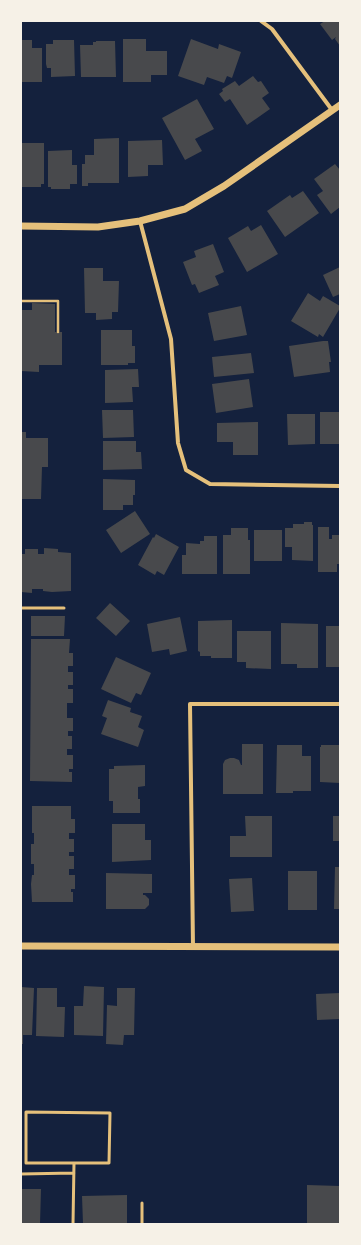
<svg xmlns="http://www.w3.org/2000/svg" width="361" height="1245" font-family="Inter,sans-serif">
	<rect width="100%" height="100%" fill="#14213d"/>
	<!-- building -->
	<path fill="#48494c" d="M325,21H340V46L335,39L336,37L332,40L320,24Z
		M123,39H146V51H167V75H151V82H123Z
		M191,39L218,49L219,44L241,52L232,78L227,76L224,83L207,77L204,85L178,76Z
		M21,40H32V48H42V82H21Z
		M53,40H74L75,76L51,77V68H47L46,64V44H53Z
		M96,41H115L116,77H81L80,45H93V42H96Z
		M253,76L258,82L261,81L269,93L262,98L270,109L247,125L230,99L225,102L219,94L223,91L222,89L235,81L239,86Z
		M197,99L214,129L195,139L202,151L185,160L162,118Z
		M119,138V183H88V186H82V164H85V155H94V139Z
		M162,140L163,165H148V176L128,177V141Z
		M21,143H44V184H41V187H21Z
		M72,150V165H77V184H70V189H51V187H48V151Z
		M335,164L340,170V207L331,214L317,195L323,191L314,179Z
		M303,191L319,213L285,237L267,211L290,195L292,198Z
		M261,225L278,254L247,272L228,238L248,226L251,231Z
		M213,244L224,272L215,276L219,285L199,293L195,284L192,285L183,262L196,257L194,251Z
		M340,267V294L333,297L323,275Z
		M84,268H103V281H119L118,312H112V319L96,320V313H85Z
		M308,293L320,301L323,296L340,306V308L323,337L319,334L318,337L291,321Z
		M32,303L55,304V332H62V365H39V372L21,371V310H32Z
		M241,306L247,335L214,341L208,313Z
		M101,330H132V346H135V363H128V365H101Z
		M323,341H328L331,362H329L330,372L294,377L289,346Z
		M251,353L254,373L214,377L212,357Z
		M138,369L139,387H132L133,402L105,403V370Z
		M249,379L253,407L216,413L212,384Z
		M102,410H133L134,437L103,438Z
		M320,412H340V444H320Z
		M287,414H315V444L288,445Z
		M258,422V455H233V442H217V423Z
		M21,432H26V438H48V467H42L41,499H21Z
		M103,441H136V452H141L142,469L103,470Z
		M103,479L135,480V495H133V505H123V510H103Z
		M135,511L150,534L121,553L106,530Z
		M304,522H312V525H313V561L292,560V547H285V528H293V524H304Z
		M318,527H329V539H332V535H340V564H337V572H318Z
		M231,528H248V540H250V574H223V535H231Z
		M254,530H282V561H254Z
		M156,534L179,547L164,575L157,571L155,575L138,565L153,537L154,538Z
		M204,536H217V574H182V555H186V543L200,544V541H204Z
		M44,548L58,549V552L71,553V591L52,592L43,591V589H32V593L21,592V554H25V549H38V554H44Z
		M110,603L130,621L116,636L96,618Z
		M31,616H65L64,636H31Z
		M180,617L187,651L170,655L169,649L152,652L147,624Z
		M232,620V658H211V656H200V652L198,651V621Z
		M281,623L318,624V668H297V664H281Z
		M326,626H340V667H326Z
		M237,631H271V669L246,668V662H237Z
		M31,639H70L69,653H73V666H68V672H73V685H68V689H73V703H67V718H73V731H68V736H72V749H67V755H73V769H69V772H72V782L30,781Z
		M116,657L151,673L141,695L136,693L131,703L101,689Z
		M108,700L131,708L130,712L142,716L138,727L144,730L138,747L101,734L107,718L102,716Z
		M242,744H263V794H223V764L225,760L230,758H234L239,760L241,765H242Z
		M277,745H302V756H311V791H293V793H276Z
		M321,745H340V783L320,782V747H321Z
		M145,765V786L138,787V799H140V813H113V801H109V769H114V766Z
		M32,806H71V819H75V833H69V839H74V852H69V856H74V869H69V875H75V889H71V892H73V902H32L31,884L32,875H34V864H31V844H34V833H32Z
		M245,816H272V857H230V836H246Z
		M333,816H340V841H333Z
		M112,824H145V840H151V860L112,862Z
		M335,867H340V909H334Z
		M288,871H317V910H288Z
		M106,873L152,874V893H143V895H145L149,899V905L145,909H106Z
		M252,878L254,911L231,912L229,879Z
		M84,986L104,987L103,1036L74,1035V1006H83Z
		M21,987L34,988L32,1035H23V1044H21Z
		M37,988H57V1007H65L64,1037L36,1036Z
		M117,988H135L134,1035H124L123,1045L106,1044L107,1005L117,1006Z
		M340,993V1019L317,1020L316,994Z
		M307,1185L340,1186V1224H307Z
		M21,1189H41L40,1224H21Z
		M127,1195V1224H83L82,1196Z"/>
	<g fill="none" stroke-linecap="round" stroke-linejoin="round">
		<!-- path -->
		<path stroke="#e5c07b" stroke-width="2.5" d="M21,301H58V332"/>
		<!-- service -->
		<path stroke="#e5c07b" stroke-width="3" d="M21,608H64
			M26,1112L110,1113L109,1163H26Z
			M21,1174L74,1173
			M73,1224L74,1163
			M142,1224V1203"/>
		<!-- minor -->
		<path stroke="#e5c07b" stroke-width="4" d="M261,21L272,29L332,110
			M140,221L171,339L178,443L186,470L210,484L340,486
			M193,947L190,704H340"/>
		<!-- tertiary -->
		<path stroke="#e5c07b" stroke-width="7" d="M21,226L98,227L140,221L185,209L224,186L340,105
			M21,946L340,947"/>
	</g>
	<!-- border -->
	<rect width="361" height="1245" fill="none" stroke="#f6f1e7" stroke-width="44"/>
</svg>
